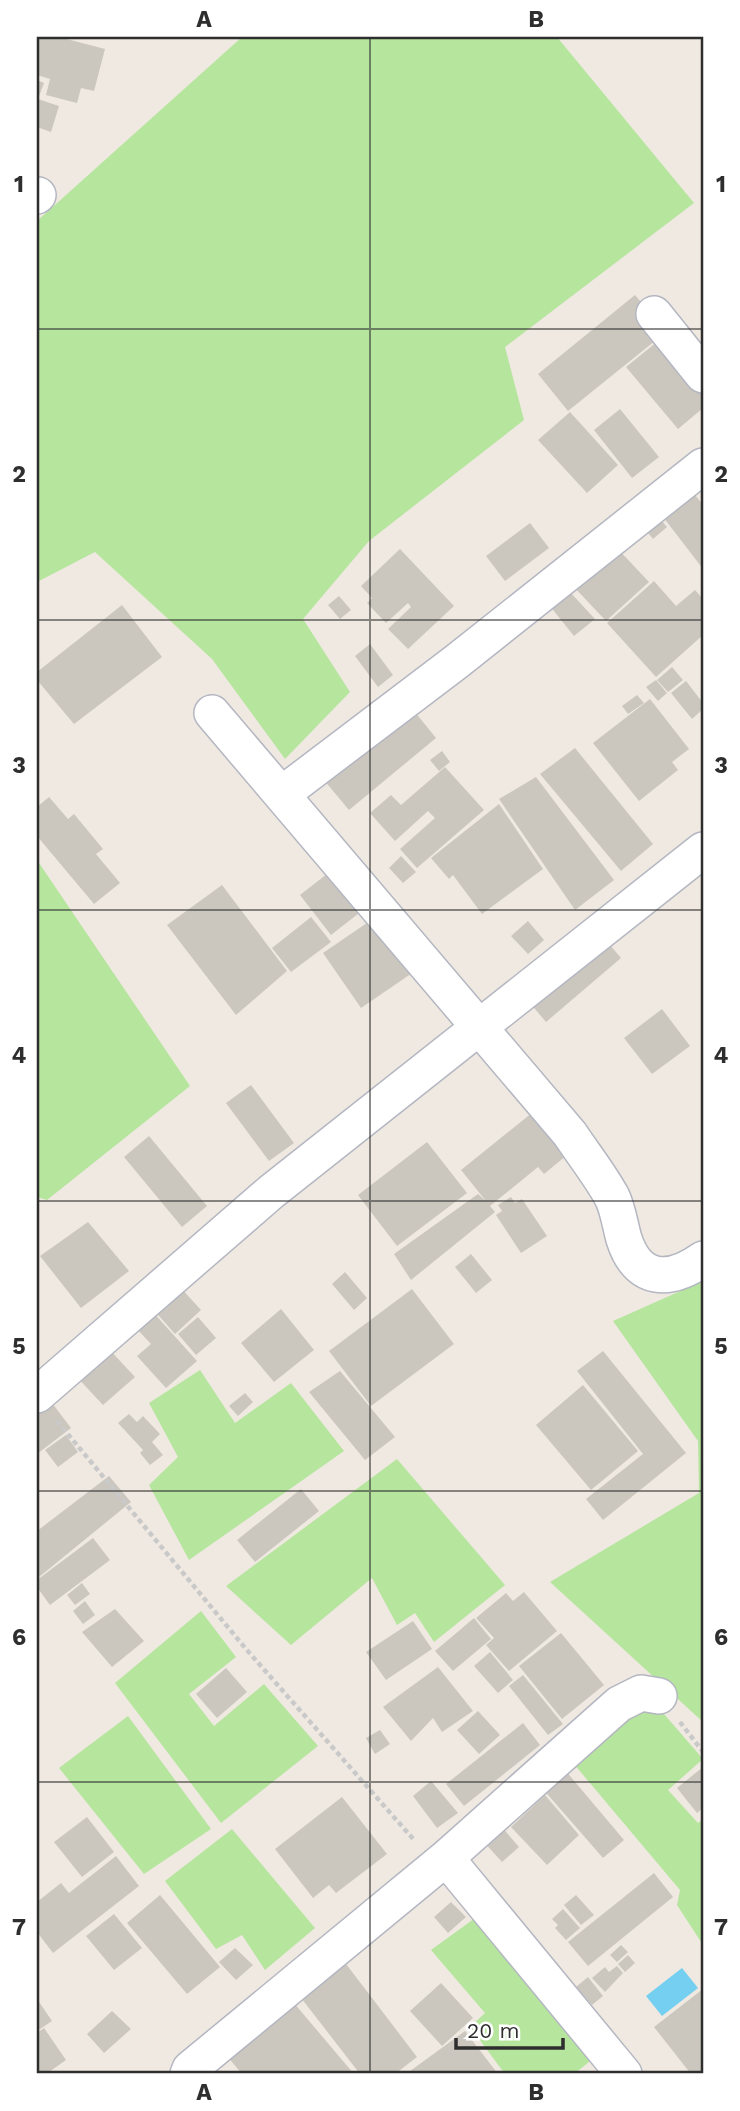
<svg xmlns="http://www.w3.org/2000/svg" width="740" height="2111" font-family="'Work Sans',sans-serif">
	<rect width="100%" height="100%" fill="#efe9e1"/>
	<!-- green -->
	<path fill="#b6e59e" d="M242,37H557L694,203L505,347L524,420L369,541L303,619L350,692L285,759L212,659L95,552L37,582V221Z
		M37,860L190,1086L47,1200L37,1197Z
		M703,1281V1722L550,1582L699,1493L698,1441L613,1321Z
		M200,1370L235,1423L291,1383L344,1451L189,1560L149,1485L178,1457L149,1403Z
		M397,1459L505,1585L434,1642L415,1613L397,1625L372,1578L291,1645L226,1586Z
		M201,1611L236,1657L189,1694L214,1726L264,1684L318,1746L221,1823L115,1683Z
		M651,1699L703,1759L668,1790L698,1823L703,1819V1945L677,1905L680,1890L568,1757Z
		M128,1716L211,1829L144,1874L59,1768Z
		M232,1829L315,1928L265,1970L242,1935L216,1949L165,1881Z
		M482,1913L600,2053L574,2074H505L470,2027L485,2013L431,1950Z"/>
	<!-- water -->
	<path fill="#75cff0" d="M682,1968L698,1988L662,2016L646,1996Z"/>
	<!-- building -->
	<path fill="#cbc7bf" d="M37,37H59L105,49L94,91L81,88L77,103L46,95L50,79L37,75Z
		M37,80L44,83L38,99L59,106L51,132L37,127Z
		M635,295L666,332L568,411L538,374Z
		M668,333L703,375V408L678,429L626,367Z
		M620,409L659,457L632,478L594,430Z
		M570,412L618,465L587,493L538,440Z
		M688,486L703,505V569L657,509Z
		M654,512L667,527L653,539L640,523Z
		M530,523L549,548L505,581L486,556Z
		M616,547L649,582L606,621L574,587Z
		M400,549L454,606L408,649L388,629L411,607L408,603L386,623L367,603L372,598L361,586Z
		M654,581L676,606L695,590L703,599V635L656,677L607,623Z
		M569,591L595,619L574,636L549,605Z
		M339,596L351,610L340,619L328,605Z
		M122,605L162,657L74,724L37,680V672Z
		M370,644L393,675L378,687L355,656Z
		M672,667L683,680L668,692L657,680Z
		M656,680L667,693L658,701L646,687Z
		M686,681L703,703V709L692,719L671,693Z
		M637,695L644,703L628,714L622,706Z
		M650,699L689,749L672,762L678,770L639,801L593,743Z
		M406,701L436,738L349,810L318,773Z
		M575,748L653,844L621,871L540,774Z
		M442,751L450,762L439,771L430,760Z
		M445,767L484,810L417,868L400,849L435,818L428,811L395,841L370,813L391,795L401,805Z
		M536,777L614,880L575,910L499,799Z
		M49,797L68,819L74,814L103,849L96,854L120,883L94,904L37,836V807Z
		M499,804L543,869L482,914L453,875L449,879L431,858Z
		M401,856L416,872L403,883L389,868Z
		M332,870L363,910L331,935L300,895Z
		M222,885L287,971L236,1015L167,925Z
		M380,914L418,969L361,1008L323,953Z
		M311,917L331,942L291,972L272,948Z
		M528,921L544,940L528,954L511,936Z
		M604,938L621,958L546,1022L529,1002Z
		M662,1009L690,1046L652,1074L624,1038Z
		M251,1085L294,1143L269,1161L226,1103Z
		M538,1108L572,1151L544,1174L538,1167L490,1206L495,1212L411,1280L394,1254L478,1194L486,1201L461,1170Z
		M149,1136L207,1206L182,1227L124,1157Z
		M427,1142L467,1193L397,1246L358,1195Z
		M511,1197L515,1203L522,1199L547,1236L521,1253L496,1215L502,1211L498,1205Z
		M88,1222L129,1271L81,1308L40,1256Z
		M471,1254L492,1280L476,1293L455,1267Z
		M345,1272L367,1298L354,1310L332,1284Z
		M179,1286L201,1310L175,1334L153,1309Z
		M412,1289L454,1344L371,1406L329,1351Z
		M281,1309L314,1350L274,1382L241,1343Z
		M152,1311L197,1361L166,1388L137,1356L151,1344L135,1327Z
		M198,1317L216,1338L196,1355L178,1334Z
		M107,1347L135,1377L103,1405L75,1375Z
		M603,1351L686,1453L603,1520L586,1499L643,1454L577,1371Z
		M340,1371L395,1437L365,1460L309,1392Z
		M583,1385L638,1451L591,1490L536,1425Z
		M245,1393L253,1402L238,1416L229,1406Z
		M52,1403L71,1428L37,1454V1414Z
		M129,1414L137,1422L143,1416L160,1434L152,1442L163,1455L150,1465L140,1453L143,1450L118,1423Z
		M66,1435L78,1452L58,1467L45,1450Z
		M109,1476L131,1502L39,1577L37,1531Z
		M301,1489L319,1511L255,1562L237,1540Z
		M93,1538L110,1560L50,1605L37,1587V1580Z
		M82,1583L90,1594L75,1605L67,1595Z
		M524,1592L557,1631L509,1671L486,1645L494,1638L476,1618L506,1593L513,1601Z
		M85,1601L95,1615L83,1624L73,1611Z
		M115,1609L144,1641L112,1667L82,1632Z
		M474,1618L491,1639L453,1671L435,1651Z
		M413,1621L432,1649L386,1680L366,1652Z
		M561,1633L604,1685L562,1719L519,1666Z
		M490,1652L513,1680L498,1693L474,1666Z
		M438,1667L473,1711L442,1732L433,1718L411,1741L383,1707Z
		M226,1668L247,1692L217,1718L196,1694Z
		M523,1675L563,1724L548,1735L509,1686Z
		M478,1711L500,1735L479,1754L457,1730Z
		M523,1723L540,1745L464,1806L446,1784Z
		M380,1730L390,1744L375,1754L366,1738Z
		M703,1767V1808L697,1813L677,1788Z
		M565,1770L624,1840L603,1858L542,1788Z
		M431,1781L458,1813L437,1828L413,1796Z
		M545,1795L579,1835L547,1865L511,1827Z
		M342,1797L387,1854L336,1893L329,1885L313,1898L275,1849Z
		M87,1817L114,1852L82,1877L54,1842Z
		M501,1826L519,1847L502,1862L483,1841Z
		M116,1856L139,1886L53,1953L37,1932V1902L61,1883L69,1893Z
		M654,1873L673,1897L588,1966L568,1942Z
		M160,1895L220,1967L187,1994L127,1923Z
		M576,1895L594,1915L581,1925L564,1905Z
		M451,1902L466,1917L448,1933L434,1917Z
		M563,1909L580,1928L566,1940L555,1928L558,1925L552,1919Z
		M114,1914L142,1948L114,1970L86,1936Z
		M621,1945L628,1952L617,1962L610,1955Z
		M235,1948L253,1965L236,1980L219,1962Z
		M628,1955L635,1963L625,1972L618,1964Z
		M343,1960L417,2057L395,2074H360L298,1994Z
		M617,1966L623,1973L605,1992L592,1978L605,1967L609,1972Z
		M588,1977L603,1996L592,2005L576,1987Z
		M441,1983L473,2018L442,2046L410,2011Z
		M703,1989V2074H691L654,2027Z
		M288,1996L354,2074H242L222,2050Z
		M37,1999L52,2021L37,2031Z
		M112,2011L131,2029L104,2053L87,2034Z
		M44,2028L66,2060L46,2074H37V2033Z
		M465,2031L498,2074H406Z"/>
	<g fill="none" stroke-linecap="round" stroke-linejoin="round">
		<defs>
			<path id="street" d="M37,196L38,195
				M654,314L703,375
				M212,713L570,1134C584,1155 600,1175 612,1197C618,1209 620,1225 624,1239C638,1282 669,1283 703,1259
				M282,794L456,662L703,466
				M37,1395L271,1192L703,850
				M446,1858L624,2074
				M188,2074L190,2069L446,1858L619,1704L641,1693L659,1696"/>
		</defs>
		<!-- street casing -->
		<use href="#street" stroke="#b4b7c1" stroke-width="38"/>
		<!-- path -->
		<path stroke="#c9c9c9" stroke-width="4.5" stroke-dasharray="5 3.5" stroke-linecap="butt" d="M57,1421L246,1649L415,1841
			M680,1722L703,1752"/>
		<!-- street -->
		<use href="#street" stroke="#fff" stroke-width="35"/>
	</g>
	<!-- grid -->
	<path fill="none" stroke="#2e2e2e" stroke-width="2" stroke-opacity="0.55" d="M370,37V2074M37,329H703M37,620H703M37,910H703M37,1201H703M37,1491H703M37,1782H703"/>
	<!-- border -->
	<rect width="740" height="2111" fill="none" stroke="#ffffff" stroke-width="77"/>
	<!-- scale -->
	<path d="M456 2038v10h107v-10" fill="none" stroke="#2e2e2e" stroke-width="3.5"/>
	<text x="467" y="2038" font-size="21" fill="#2e2e2e" stroke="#ffffff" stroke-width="5" paint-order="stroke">20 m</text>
	<rect x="38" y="38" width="664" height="2034" fill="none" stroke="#2e2e2e" stroke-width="2.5"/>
	<g font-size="23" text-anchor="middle" font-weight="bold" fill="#2e2e2e">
		<text x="204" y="27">A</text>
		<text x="536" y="27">B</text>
		<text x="19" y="192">1</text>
		<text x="721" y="192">1</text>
		<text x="19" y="482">2</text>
		<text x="721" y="482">2</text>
		<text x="19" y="773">3</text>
		<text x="721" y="773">3</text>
		<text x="19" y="1063">4</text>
		<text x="721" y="1063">4</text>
		<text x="19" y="1354">5</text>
		<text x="721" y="1354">5</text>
		<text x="19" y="1645">6</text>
		<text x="721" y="1645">6</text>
		<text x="19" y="1935">7</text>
		<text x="721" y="1935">7</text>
		<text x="204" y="2100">A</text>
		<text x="536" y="2100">B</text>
	</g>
</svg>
